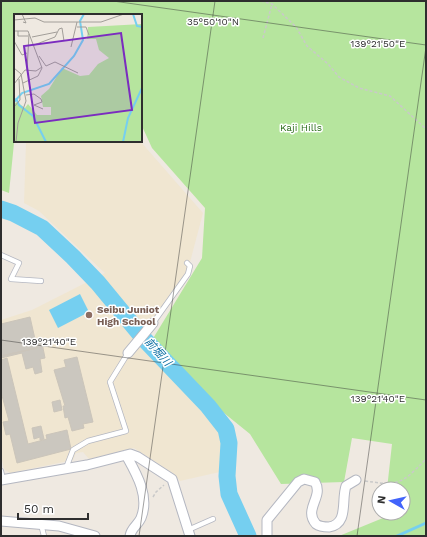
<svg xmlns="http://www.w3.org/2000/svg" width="427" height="537" font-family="'Work Sans','Noto Sans JP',sans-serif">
	<rect width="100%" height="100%" fill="#efe9e1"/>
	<!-- education -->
	<path fill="#f0e6d1" d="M71,141H140L203,213L184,285L141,342L224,429L226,442L224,471L180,481L174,474L134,448L89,459L83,452L76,453L73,460L10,473L4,469L1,456V320L32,310L105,273L39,211L24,203L26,143Z"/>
	<!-- green -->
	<path fill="#b6e59e" d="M1,1H426V536H339L383,518L384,513H403V489H387L392,444L352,438L344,482L281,484L250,434L146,350L202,258L205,208L152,148L141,124V15H15V141H32L14,143L9,193L1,190Z"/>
	<!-- water -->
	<path fill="#75cff0" d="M80,294L89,312L58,328L49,310Z"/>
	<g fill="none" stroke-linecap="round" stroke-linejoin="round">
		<!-- stream -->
		<path stroke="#75cff0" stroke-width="3" d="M397,536L426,523"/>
		<!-- river -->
		<path stroke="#75cff0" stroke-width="17" d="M1,209L13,213L42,228L73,257L98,283L145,340L208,406L226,429L229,443L227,476L229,494L248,536"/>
	</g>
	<!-- building -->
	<path fill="#cbc7bf" stroke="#cbc5ba" d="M30,317L37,348L1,356V324Z
		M41,338L45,358L40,359L42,372L35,374L33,367L26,369L22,353L1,358V356L37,348L35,340Z
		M77,357L93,422L83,424L84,428L72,431L68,417L65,418L63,406H65L54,370L66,367L64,360Z
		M7,358L28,444L47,439L46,435L67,430L71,449L17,463L10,434L6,435L3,422L9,421L1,392V360Z
		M60,400L62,410L54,412L52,402Z
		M41,426L44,439L40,440V437L34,439L32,428Z"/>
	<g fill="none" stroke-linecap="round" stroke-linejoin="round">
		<defs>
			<path id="lane" d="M1,255L19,263L11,279L41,281
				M153,323L188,274L190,266L187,263
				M66,468L73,450L88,441L126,431L110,382L128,353
				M1,471L3,480
				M41,524L44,536
				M188,530L213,519"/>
			<path id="street" d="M128,353L153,323
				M126,455C136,473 150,496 141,518C138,525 131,528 130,536
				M1,480L87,465L130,454L138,457L172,479L190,536
				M1,521L59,526L95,536
				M267,536V520L298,482L304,479L315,482C324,497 303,509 316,524C320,527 324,527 329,527C349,524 341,500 346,486L356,480"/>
		</defs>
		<!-- lane casing -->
		<use href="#lane" stroke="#b4b7c1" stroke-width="6"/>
		<!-- street casing -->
		<use href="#street" stroke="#b4b7c1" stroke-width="11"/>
		<!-- path -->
		<path stroke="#c9c9c9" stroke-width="1.5" stroke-dasharray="3 2" stroke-linecap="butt" d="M261,1L272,4L296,27L307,46L328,64L339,77L359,88L390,96L426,129
			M263,38L272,4
			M365,481C388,484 398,487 415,470C419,466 423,463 426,458
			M153,497L156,492L164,485"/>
		<!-- lane -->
		<use href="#lane" stroke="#fff" stroke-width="4.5"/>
		<!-- street -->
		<use href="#street" stroke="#fff" stroke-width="9"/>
	</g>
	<!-- ticks -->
	<path fill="none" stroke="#2e2e2e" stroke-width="1" stroke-opacity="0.45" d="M113,1L426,45M1,340L426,400M139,536L215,1M357,536L426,47"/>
	<!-- markers -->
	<circle fill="#8d6e63" stroke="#fff" stroke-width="1.5" cx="89" cy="315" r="4"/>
	<g text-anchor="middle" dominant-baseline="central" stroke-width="3" stroke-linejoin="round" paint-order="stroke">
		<!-- park labels -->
		<g font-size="10" fill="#2c6e1b" stroke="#fff">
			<text x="301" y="127">Kaji Hills</text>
		</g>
		<!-- education labels -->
		<g font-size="10" font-weight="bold" fill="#785e54" stroke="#fff" text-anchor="start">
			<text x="97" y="309">Seibu Juniot<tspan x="97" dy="12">High School</tspan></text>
		</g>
		<!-- water labels -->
		<g font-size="11" font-style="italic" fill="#0d6fa3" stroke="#fff">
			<text transform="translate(158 352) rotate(48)">前堀川</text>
		</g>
	</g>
	<!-- overview -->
	<g transform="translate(14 14)">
		<rect width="128" height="128" fill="#efe9e1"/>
		<path d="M128,10V128H1L0,90L3,88L11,94L14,90L23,101H37V93H29L27,82L35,75L48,54L66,62L75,61L84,50L95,44L85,36L82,25H73L74,13Z" fill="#b6e59e"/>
		<path fill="none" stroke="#75cff0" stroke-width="2" d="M119,0L123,12L128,13M2,84L5,91L19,102L32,128M0,88L8,79L35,70L60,42L69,26L66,7L70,0M109,128L114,104L128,74"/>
		<path fill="none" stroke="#a29e99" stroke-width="1" d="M8,0L12,9L9,8M0,6L21,4L30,8H87L110,0M63,13H72L75,21M48,14L50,27M0,17H14L28,54L24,62L9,69M4,17V22H14M18,23L43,18M0,27L8,41L13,39M20,31L41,23L45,15L48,14M57,33L63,8M25,42L32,52L41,48L64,59M0,54L7,60L12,87L4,109L2,128M13,56L15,20M0,70L11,56L22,57L28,53M12,81L20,80L27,85L28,88L20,91L29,95M0,93L6,86L5,65"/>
		<path fill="#7b2cbf" fill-opacity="0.15" stroke="#7b2cbf" stroke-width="2" d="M107,19L118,96L21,109L10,32Z"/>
		<rect width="128" height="128" fill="none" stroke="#2e2e2e" stroke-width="2"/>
	</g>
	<g font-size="10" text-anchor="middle" fill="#2e2e2e" stroke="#fff" stroke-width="3" stroke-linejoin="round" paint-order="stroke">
		<text x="213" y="25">35°50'10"N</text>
		<text x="378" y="47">139°21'50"E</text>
		<text x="49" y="345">139°21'40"E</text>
		<text x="378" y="402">139°21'40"E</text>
	</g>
	<!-- border -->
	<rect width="427" height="537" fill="none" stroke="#2e2e2e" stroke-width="4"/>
	<!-- north arrow -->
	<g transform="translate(391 501) rotate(278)"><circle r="19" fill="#ffffff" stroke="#ababab"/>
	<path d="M0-3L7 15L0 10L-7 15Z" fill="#4264fb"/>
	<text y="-6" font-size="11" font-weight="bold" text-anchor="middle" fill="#2e2e2e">N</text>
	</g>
	<!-- scale -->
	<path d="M18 513v6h70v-6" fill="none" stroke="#2e2e2e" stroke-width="2"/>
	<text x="24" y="513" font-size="12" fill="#2e2e2e" stroke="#ffffff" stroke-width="3" paint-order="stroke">50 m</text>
</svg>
